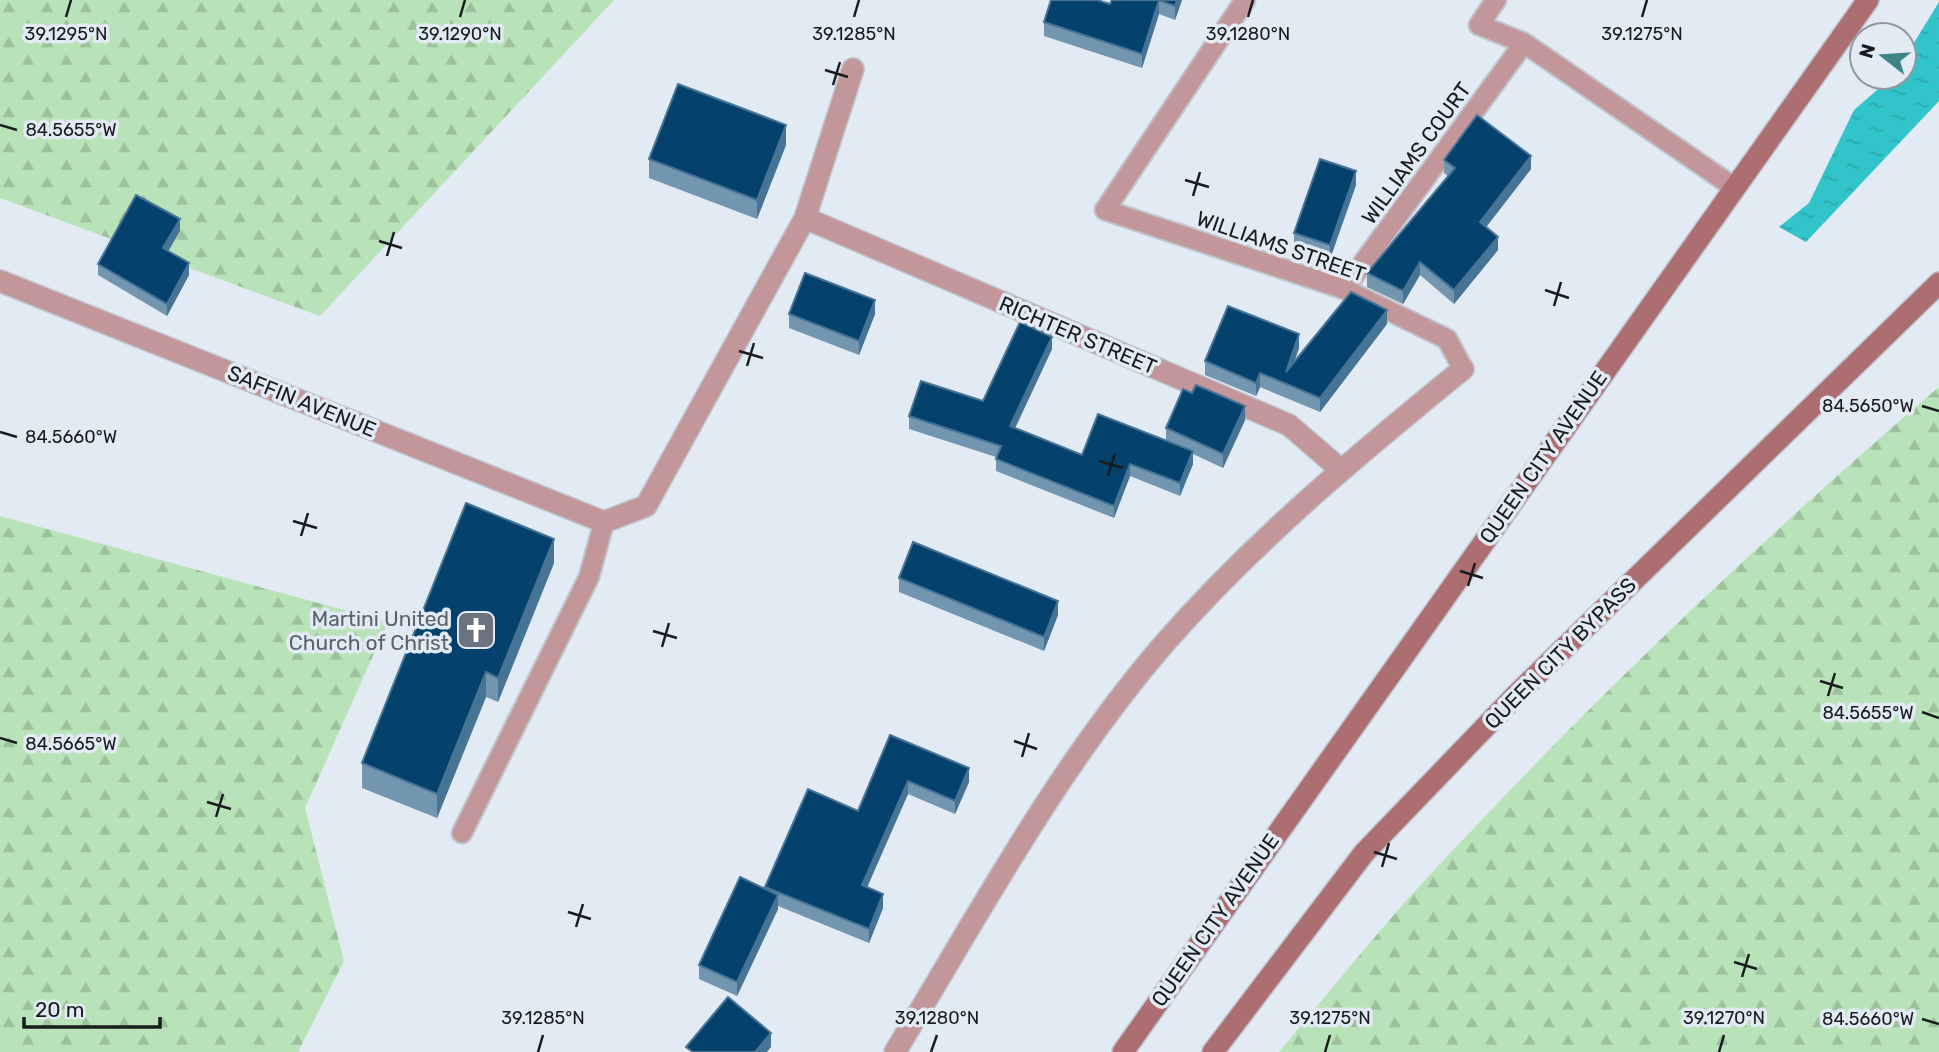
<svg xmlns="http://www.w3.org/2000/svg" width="1939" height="1052" font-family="Rubik,sans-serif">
	<defs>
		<pattern id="forest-firs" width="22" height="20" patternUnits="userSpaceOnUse" patternTransform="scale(1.75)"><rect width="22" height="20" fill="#b8e2b7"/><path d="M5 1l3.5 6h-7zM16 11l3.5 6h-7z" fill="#9ec19d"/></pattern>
		<pattern id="water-ripples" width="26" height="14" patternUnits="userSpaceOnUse" patternTransform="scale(1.75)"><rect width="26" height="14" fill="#31c4cb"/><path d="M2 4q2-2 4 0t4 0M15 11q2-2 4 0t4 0" fill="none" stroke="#2ba8ae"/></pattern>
	</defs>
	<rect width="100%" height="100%" fill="#e2eaf3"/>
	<!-- forest -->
	<path fill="url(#forest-firs)" d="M0,0H614L320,316L0,198Z
		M1939,387V1052H1279C1328,994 1375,934 1427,878C1587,705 1759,541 1939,387Z
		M0,516L388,622L305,808L344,961L298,1052H0Z"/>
	<!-- water -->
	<path fill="url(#water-ripples)" d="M1939,2V101L1806,242L1779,227L1809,203L1854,110L1892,77H1904V59Z"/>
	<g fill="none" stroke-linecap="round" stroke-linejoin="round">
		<defs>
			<path id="lane" d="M1245,0L1105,210L1344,289L1447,339L1463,369
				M1496,0L1479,25L1524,43L1735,188
				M1344,289L1524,43
				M462,833L589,577L604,522"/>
			<path id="street" d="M805,218L1289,425L1340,469
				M0,281L604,522L646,506L805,218L853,69
				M895,1052C979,914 1057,768 1163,645C1255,540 1355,457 1463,369"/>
			<path id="secondary" d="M1123,1052L1868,0
				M1213,1052L1364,853L1516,695L1939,283"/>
		</defs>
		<!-- lane casing -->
		<use href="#lane" stroke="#bec5cd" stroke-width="23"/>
		<!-- street casing -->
		<use href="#street" stroke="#bec5cd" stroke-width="24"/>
		<!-- secondary casing -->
		<use href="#secondary" stroke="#bec5cd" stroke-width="24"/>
		<!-- lane -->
		<use href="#lane" stroke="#c39799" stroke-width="19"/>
		<!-- street -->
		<use href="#street" stroke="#c39799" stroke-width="21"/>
		<!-- secondary -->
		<use href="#secondary" stroke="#ad6e72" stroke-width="21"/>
	</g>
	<!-- wall -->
	<path fill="#7396b0" d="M1112,0H1182L1175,20L1159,14L1142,68L1044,36V22L1110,4Z
		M786,145L757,219L649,178V159Z
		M1444,160L1531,169L1486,227L1498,250L1454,304L1420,275L1403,304L1367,287V273L1448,176L1444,173Z
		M1356,185L1330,259L1294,247V233Z
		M180,231L168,251L189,275L167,316L98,275V264Z
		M789,314H875L859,355L789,328Z
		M1387,324L1320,412L1260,387L1256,396L1205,375V361L1299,348L1294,362Z
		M1052,349L1015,428L1082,455L1166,441V428L1245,420L1223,468L1193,454V464L1180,496L1130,476L1114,518L996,471V457L909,429V416L983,401Z
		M554,563L498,702L486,697L437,818L362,788V763Z
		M899,578L1058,615L1044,651L899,592Z
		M890,735L969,782L955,814L908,794L867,887L883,908L869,943L778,906V909L737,996L699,979V965L765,889V887L858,811Z"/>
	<!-- shaded-wall -->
	<path fill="#477495" d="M1159,0V14L1142,68V54Z
		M1177,0H1182L1175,20V6Z
		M786,125V145L757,219V200Z
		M1531,156V169L1480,235V222Z
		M1356,171V185L1330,259V245Z
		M180,219V231L163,260V248Z
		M1498,237V250L1454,304V290Z
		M1420,262V275L1403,304V291Z
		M189,263V275L167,316V304Z
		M875,300V314L859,355V341Z
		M1387,310V324L1320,412V398Z
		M1299,334V348L1286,386V372Z
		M1052,337V349L1010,439V426Z
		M1260,373V387L1256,396V383Z
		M1245,406V420L1223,468V454Z
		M1193,451V464L1180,496V483Z
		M1130,464V476L1114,518V506Z
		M554,539V563L498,702V678Z
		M1058,601V615L1044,651V637Z
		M486,672V697L437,818V794Z
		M969,768V782L955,814V801Z
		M908,781V794L862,899V885Z
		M883,894V908L869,943V929Z
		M778,895V909L737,996V982Z
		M771,1033V1047L767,1052H755Z"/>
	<!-- building -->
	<path fill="#04416d" stroke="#477495" stroke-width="2" d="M1051,0H1097L1110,4L1112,0H1177L1175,6L1159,0L1142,54L1044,22Z
		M678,84L786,125L757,200L649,159Z
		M1477,115L1531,156L1480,222L1498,237L1454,290L1420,262L1403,291L1367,273L1455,168L1444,160Z
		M1320,159L1356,171L1330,245L1294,233Z
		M136,195L180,219L163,248L189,263L167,304L98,264Z
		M805,273L875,300L859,341L789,314Z
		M1351,292L1387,310L1320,398L1260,373L1256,383L1205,361L1228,306L1299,334L1286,372Z
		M1020,322L1052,337L1010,426L1082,455L1098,414L1193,451L1180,483L1130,464L1114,506L996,459L1001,446L909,416L921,381L983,401Z
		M1196,385L1245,406L1223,454L1166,428L1183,389L1192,393Z
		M466,503L554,539L498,678L486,672L437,794L362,763Z
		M913,542L1058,601L1044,637L899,578Z
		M890,735L969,768L955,801L908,781L862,885L883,894L869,929L765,887L808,789L858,811Z
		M740,877L778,895L737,982L699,965Z
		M728,997L771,1033L755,1052H693L686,1047Z"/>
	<!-- ticks -->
	<path fill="none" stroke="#191c1f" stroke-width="2.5" d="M66,17L71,0M460,17L465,0M854,17L859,0M1248,17L1253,0M1642,17L1647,0M825,70L848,77M833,85L840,62M0,125L17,130M1185,180L1209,187M1193,196L1200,172M379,241L402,248M387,256L394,232M1545,290L1569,298M1554,306L1561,282M739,351L763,358M747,366L754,343M1922,406L1939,411M0,432L17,437M1099,461L1123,468M1108,476L1115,453M293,521L317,528M301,536L308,513M1460,571L1483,578M1468,586L1475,563M653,631L677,638M662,647L669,623M1820,681L1843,688M1828,696L1835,673M1922,712L1939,718M0,738L17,743M1014,741L1037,749M1022,757L1029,733M207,802L231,809M216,817L223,794M1374,852L1397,859M1382,867L1389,843M568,912L591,919M576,927L583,904M1734,962L1757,969M1742,977L1749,954M1922,1019L1939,1024M538,1052L543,1035M931,1052L937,1035M1325,1052L1330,1035M1719,1052L1724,1035"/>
	<!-- icons -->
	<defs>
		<symbol id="church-square" viewBox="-11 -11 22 22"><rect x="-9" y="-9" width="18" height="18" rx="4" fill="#6b7280" stroke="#e2eaf3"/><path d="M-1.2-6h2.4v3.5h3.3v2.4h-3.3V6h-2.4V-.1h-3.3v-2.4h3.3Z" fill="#fff"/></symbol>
	</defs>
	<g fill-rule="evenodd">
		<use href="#church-square" x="454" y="608" width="44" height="44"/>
	</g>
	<g text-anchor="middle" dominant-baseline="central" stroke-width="7" stroke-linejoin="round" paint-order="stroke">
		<!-- street labels -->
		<g font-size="21" fill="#191c1f" stroke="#e2eaf3">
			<text transform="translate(1416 153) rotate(-54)">WILLIAMS COURT</text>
			<text transform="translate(1281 246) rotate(19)">WILLIAMS STREET</text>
			<text transform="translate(1078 335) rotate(23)">RICHTER STREET</text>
			<text transform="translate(302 401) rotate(22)">SAFFIN AVENUE</text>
			<text transform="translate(1543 457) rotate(-55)">QUEEN CITY AVENUE</text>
			<text transform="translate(1560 653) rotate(-45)">QUEEN CITY BYPASS</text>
			<text transform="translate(1215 920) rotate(-55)">QUEEN CITY AVENUE</text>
		</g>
		<!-- worship labels -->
		<g font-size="21" fill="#5b616d" stroke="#e2eaf3" text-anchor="end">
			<text x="449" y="618">Martini United<tspan x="449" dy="24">Church of Christ</tspan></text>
		</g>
	</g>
	<g font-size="18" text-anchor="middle" fill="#191c1f" stroke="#e2eaf3" stroke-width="7" stroke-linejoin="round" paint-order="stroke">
		<text x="66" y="40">39.1295°N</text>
		<text x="460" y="40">39.1290°N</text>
		<text x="854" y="40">39.1285°N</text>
		<text x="1248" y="40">39.1280°N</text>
		<text x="1642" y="40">39.1275°N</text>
		<text x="71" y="136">84.5655°W</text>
		<text x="1868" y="412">84.5650°W</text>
		<text x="71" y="443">84.5660°W</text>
		<text x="1868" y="719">84.5655°W</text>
		<text x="71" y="750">84.5665°W</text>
		<text x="543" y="1024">39.1285°N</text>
		<text x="937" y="1024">39.1280°N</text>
		<text x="1330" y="1024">39.1275°N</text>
		<text x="1724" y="1024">39.1270°N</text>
		<text x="1868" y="1025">84.5660°W</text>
	</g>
	<!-- north arrow -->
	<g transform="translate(1883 56) rotate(287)"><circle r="33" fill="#e2eaf3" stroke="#92989e" stroke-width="2"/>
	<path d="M0-5L12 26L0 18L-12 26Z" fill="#3c8487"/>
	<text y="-10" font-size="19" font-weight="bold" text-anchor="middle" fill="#191c1f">N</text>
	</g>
	<!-- scale -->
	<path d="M24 1017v10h136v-10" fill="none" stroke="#191c1f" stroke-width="3.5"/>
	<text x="35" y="1017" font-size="21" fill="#191c1f" stroke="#e2eaf3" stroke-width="5" paint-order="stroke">20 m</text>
</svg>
